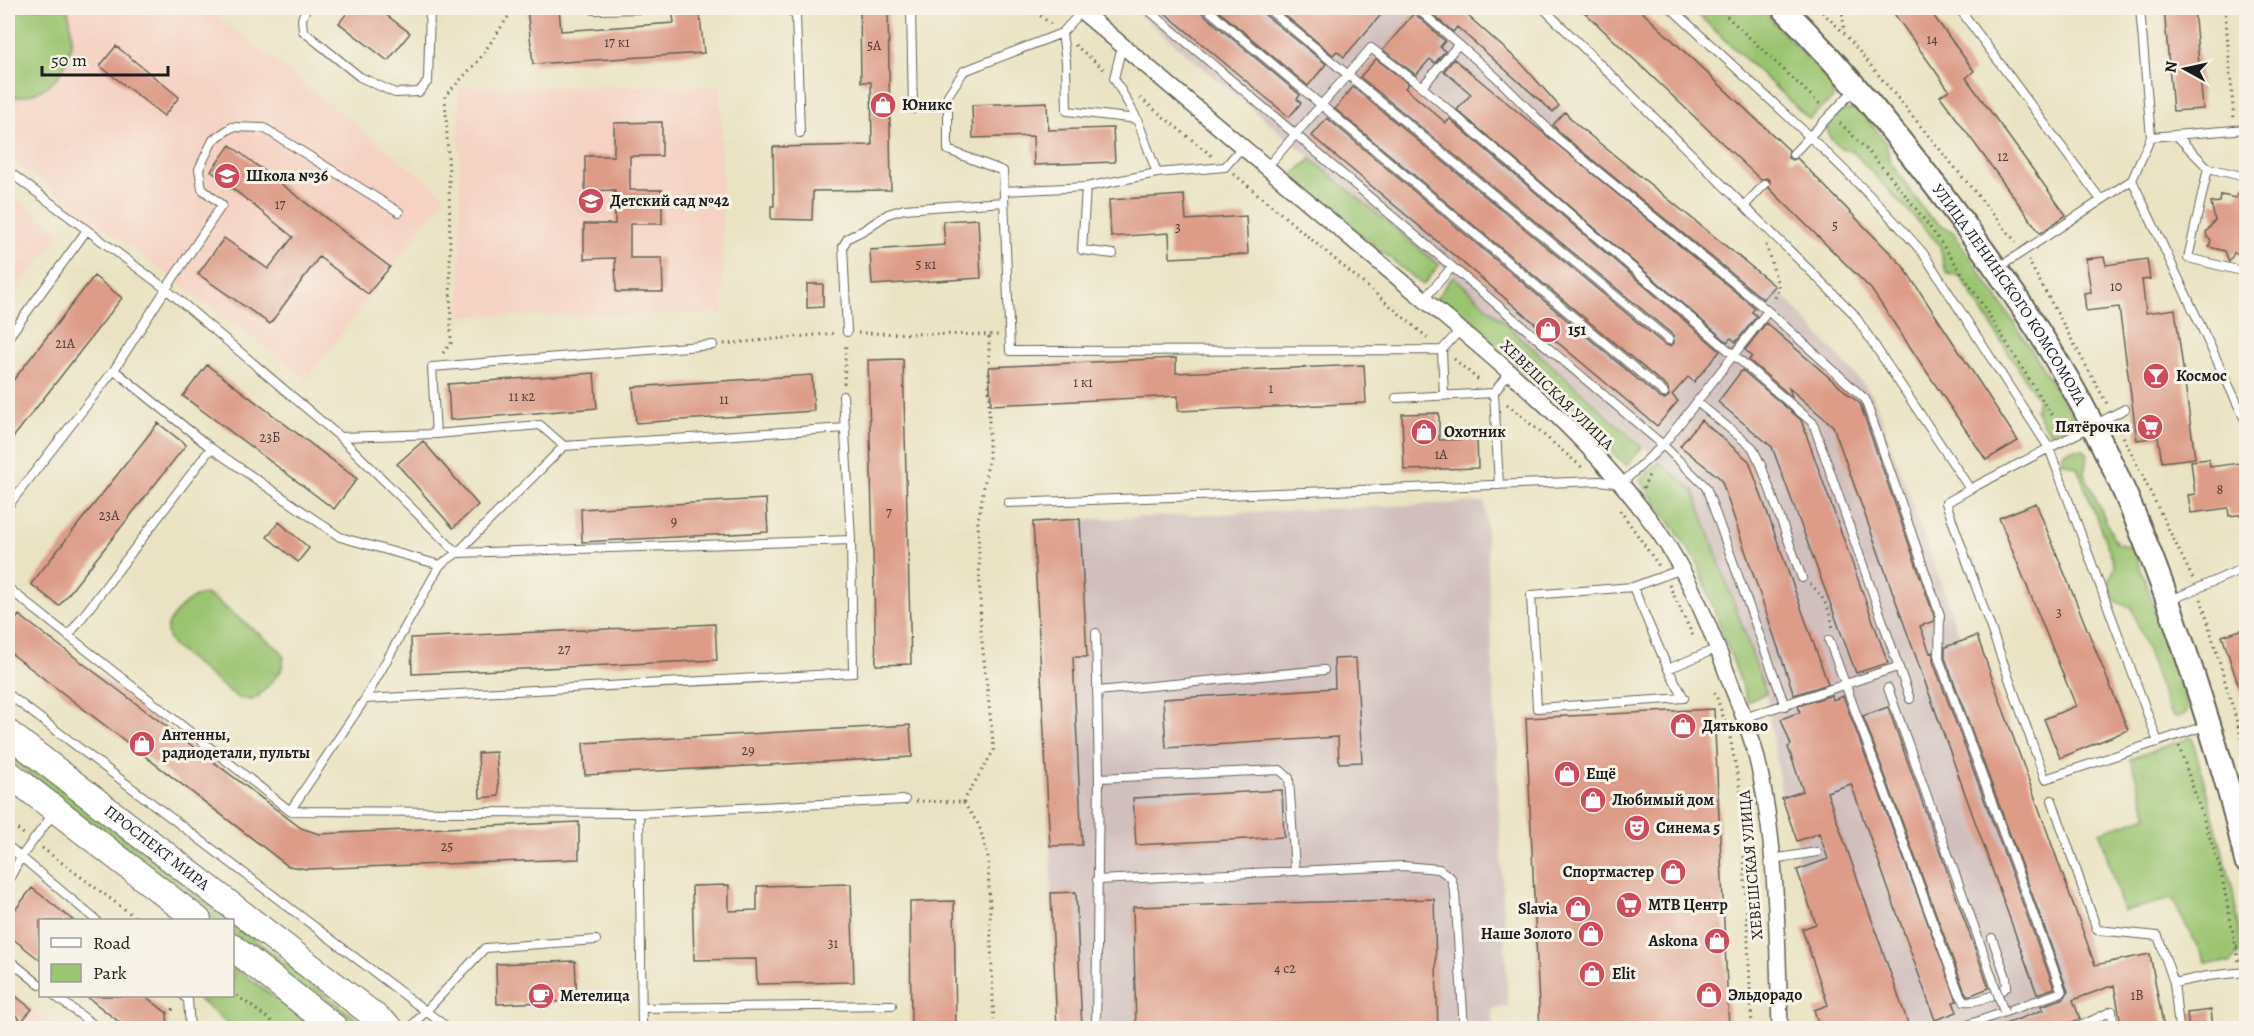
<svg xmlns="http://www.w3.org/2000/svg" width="2254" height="1036" font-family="Alegreya,serif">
	<rect width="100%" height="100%" fill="#f7f3e8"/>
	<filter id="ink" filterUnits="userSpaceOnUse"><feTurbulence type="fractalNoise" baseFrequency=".0167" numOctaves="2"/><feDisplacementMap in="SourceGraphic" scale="12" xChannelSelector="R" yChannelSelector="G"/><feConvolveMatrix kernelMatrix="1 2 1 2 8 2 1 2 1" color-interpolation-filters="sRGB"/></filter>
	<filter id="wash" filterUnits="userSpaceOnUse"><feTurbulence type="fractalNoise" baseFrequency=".008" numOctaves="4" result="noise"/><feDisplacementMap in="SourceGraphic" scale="24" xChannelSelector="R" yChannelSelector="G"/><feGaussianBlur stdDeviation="1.35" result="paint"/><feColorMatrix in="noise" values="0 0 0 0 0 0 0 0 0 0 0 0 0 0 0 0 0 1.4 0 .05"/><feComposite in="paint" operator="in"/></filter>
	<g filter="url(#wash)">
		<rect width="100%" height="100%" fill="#eae3c3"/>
		<!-- built -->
		<path fill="#f5d2c3" d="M8,8H207L446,196L307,379L8,156Z
			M721,86L723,314L461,316L459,87Z
			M8,192L61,233L8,303Z
			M8,990L32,1009L60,1028H8Z"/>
		<!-- industrial -->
		<path fill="#d1bfbd" d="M1131,8H1459L1522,64L1576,124L1775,286L1873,395L2089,994L2073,1000L2080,1019L2055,1028H1820L1814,1010L1828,1004L1802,929L1816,923L1797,870V841L1782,798L1766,693L1694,491L1453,276Z
			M1485,502L1508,1007L1492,1008L1493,1028H1057L1050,846L1033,522Z"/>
		<!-- green -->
		<path fill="#9bc471" stroke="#5c7046" stroke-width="1.5" d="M8,8H67C82,55 59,96 8,98Z
			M1691,8H1761L1832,85L1834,97L1809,119Z
			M1853,109L1864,114L1885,141L1891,163L1928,216L1953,232L2015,324L2068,408C2070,411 2074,417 2075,421C2076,431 2060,438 2052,434C2045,430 2039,416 2035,410L2038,399L1960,276L1948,274C1941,265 1943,254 1939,244L1853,152C1820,144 1818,112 1853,109Z
			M1311,159L1439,265L1423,285L1290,177Z
			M1453,276L1642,447L1627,466L1436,299Z
			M2076,449H2084L2088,454L2084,473L2116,543L2133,548L2166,638L2187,704V712L2183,715L2175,717L2169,711L2131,607L2116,602L2108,586L2115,566L2077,467L2062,462V456L2066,451Z
			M1659,462L1694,491L1766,693L1748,702L1696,560L1640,480Z
			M205,594L213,598L281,651L284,657L281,671L258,697L251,700L238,698L173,646C168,639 165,631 169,623C175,611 192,595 205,594Z
			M2192,737L2233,890L2241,951L2231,963H2206L2172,899L2123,911L2100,832L2148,816L2130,759Z
			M8,746L230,920H215L8,758Z
			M232,922L368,1028H353L247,946L233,934Z
			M233,966L314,1028H234L197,998L200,996H232Z"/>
		<g id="blocks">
			<!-- building -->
			<path fill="#dd9c88" d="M351,8H377L410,33L388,61L339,23Z
				M527,8H559L561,31L674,23L672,8H699L704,53L533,64Z
				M860,8H888L891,190L813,191L812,220L771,219V206H774L773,147L872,145L871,82H861Z
				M1159,8H1200L1202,13L1300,95L1297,99L1301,103L1289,117Z
				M1215,8H1261L1263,13L1326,64L1308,86Z
				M1276,8H1387L1344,57L1337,51L1333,55Z
				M1425,8H1459L1522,64L1559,106L1553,112L1457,27L1453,32Z
				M1580,8H1638L1789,150L1788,158L1792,160L1797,158L1903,266L2018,441L1986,460L1871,289L1769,188L1770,180L1766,178L1761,180Z
				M1890,8H1928L1974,71L1966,78L2066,215L2040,233L1940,96L1949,90Z
				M2164,8H2194L2203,109L2173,111Z
				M1414,13L1445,41L1440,47L1445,51L1435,63L1430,59L1416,75L1383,50Z
				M116,46L179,97L164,116L100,66Z
				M1376,59L1409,84L1405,88L1446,123L1450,119L1720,351L1694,382L1688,377L1672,395L1678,401L1657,426L1312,136L1327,118L1660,398L1665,399L1669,396L1668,388L1335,109L1353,87L1665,345L1671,346L1674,343L1673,335L1360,77Z
				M1454,59L1755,308L1752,312L1757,316L1736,342L1731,338L1727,342L1457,110L1471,94L1444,71Z
				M1047,102L1048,130L1113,128L1115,162L1034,165L1033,136L973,138L972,105Z
				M1565,112L1576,124L1775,286L1763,299L1561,134L1553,125Z
				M662,122V156H630V190H662V224H630V258H662L663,292H616L615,258L584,259V224H615V190L585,191V156H614V123Z
				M230,145L390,267L368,294L319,257L270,324L198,274L224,238L268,269L293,237L211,171Z
				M2245,183H2247V256L2234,253L2229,262L2225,251L2209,247L2211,240L2207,237L2206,232L2215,220L2211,203L2220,202L2221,195L2236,198Z
				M1184,195L1186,220L1246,216L1248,254L1170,258L1169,233L1111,237L1109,200Z
				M978,219L981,278L872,285L870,250L945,245L943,221Z
				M2104,257L2106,265L2147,259L2150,279L2142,280L2146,313L2175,309L2195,458L2162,462L2158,437L2137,440L2119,307L2086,311L2084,293L2091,292L2086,259Z
				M94,276L122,298L8,444V387Z
				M807,284H823V307L807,308Z
				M1766,323L1860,404L1934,616V621L1920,626L1930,653L1933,652V661L2054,988L2037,994L1833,426L1789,388L1792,397L1749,360L1752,356L1745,350Z
				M1176,358V373L1364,365L1366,403L1178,411V396L991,405L989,367Z
				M903,359L911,664L876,665L868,360Z
				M207,365L357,479L334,509L183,396Z
				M1742,370L1801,420L1888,663L1856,673L1772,447L1718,402Z
				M594,373L597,408L450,420L448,384Z
				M812,375L814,411L636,423L633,387Z
				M1439,413V440L1477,439L1478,468L1404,470L1402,414Z
				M1701,420L1749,461L1828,684L1794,695L1721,479L1680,446Z
				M158,423L186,445L59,606L31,584Z
				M423,441L478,505L453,528L397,464Z
				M2209,459L2210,467L2247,462V514L2229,516L2228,508L2191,513L2188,495L2195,494L2191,461Z
				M766,499L768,532L582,542L581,509Z
				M2036,503L2128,730L2060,758L2044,719L2076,706L1999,518Z
				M1080,519L1087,657H1073L1082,845L1050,846L1033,522Z
				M279,522L309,548L298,562L267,537Z
				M19,615L301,828L319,834L579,822V859L307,869L288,866L8,651V631Z
				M715,624L717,660L412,674L411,638Z
				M2247,628V702H2244L2222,636Z
				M1977,636L2095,965L2150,954L2164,1029H2122L2114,985L2073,1000L2080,1019L2055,1029H1998L1997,1027L2043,1010L2041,1006L2064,998L2068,992L1945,658V647Z
				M1356,658L1362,762L1339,763L1338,737L1166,748L1163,699L1335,688L1334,659Z
				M1832,695L1833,700L1843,696L1957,1001L1953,1002L1957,1012L1935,1020L1851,784L1827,792L1910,1029H1820L1814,1010L1828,1005L1802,929L1816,924L1797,870L1828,859L1819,833L1797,841L1782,798L1803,791L1788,747L1791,745L1781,719L1800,712L1798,706Z
				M1888,707L1989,988L1971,995H1967L1964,990L1863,716Z
				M1714,709L1729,1029H1540L1526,718Z
				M910,725L912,757L585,775L583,743Z
				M496,752L499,796L480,798L478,753Z
				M1282,790L1284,837L1136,845L1133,798Z
				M851,884L854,982L757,984L756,959L694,960L692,886L729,885V911L757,910V886Z
				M32,888L74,921H40V960L8,935V919Z
				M1076,892L1082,1029H1057L1051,893Z
				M1434,899L1438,1029H1136L1133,907Z
				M954,901L956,1029H911L910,902Z
				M575,961L577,1001L497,1004L496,964Z
				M8,990L32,1009L22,1021L8,1009Z
				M86,996H145L167,1013L168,1029H128Z
				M2211,1010L2213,1029H2189L2187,1013Z"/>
		</g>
	</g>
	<g filter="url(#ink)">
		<use href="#blocks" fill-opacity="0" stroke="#646256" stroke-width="1.5"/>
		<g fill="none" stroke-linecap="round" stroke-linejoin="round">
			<defs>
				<path id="lane" d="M306,8L302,19L303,31L360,77L395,93L419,92L428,81L430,8
					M591,8L594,10L642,9L645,8
					M783,8L796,14L800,133
					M911,8L913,109
					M1146,8L1663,445L1706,487L1785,706
					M1206,8L1664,393
					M1267,8L1669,340
					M1543,8L1853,313L1970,489L2125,409
					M1671,8C1756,88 1846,165 1923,253L2049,448L2158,742
					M1959,8L2101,200
					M2140,8L2151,137L2246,129
					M1418,9L1496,77L1557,138L1768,311
					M1082,11L1062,33L964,71L948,95V150L1003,171L1010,351L1442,350
					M1062,33L1066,62L1067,111L1137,119
					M1122,46L1114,78L1137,119L1157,173L1225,167L1243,146
					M1422,87L1813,423L1910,699
					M2176,135L2208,168
					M1793,154L1856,88
					M1267,167L1371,48L1422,87L1458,45
					M8,171L166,289L222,205L202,189L199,169L213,140L232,127L264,128L399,212
					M2246,177L2208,168L2188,258L2246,272
					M2132,180L2246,422
					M1004,191L1086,187
					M1745,205L1765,184
					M1113,254L1082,250L1086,187L1157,173
					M1998,268L2132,180L2151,137
					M1424,299L1452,267
					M847,332L843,246L848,238L864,230L888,214L904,209L1004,202
					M8,338L87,230
					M1494,393L1509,372
					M1444,396L1442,350L1460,330
					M1396,398L1494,393L1499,485
					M1697,402L1752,447L1761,465L1802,578
					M436,434L432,367L713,345
					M340,437L457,553L851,540
					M211,448L340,537L440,565
					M1970,489L1946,503L2045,779L2208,725
					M1008,503L1600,481L1621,484L1663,445L1768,311L1865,399L1940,615L1939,659L2062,992L1959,1028
					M8,506L114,370
					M1633,587L1668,669L1684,698L1537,708L1531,595Z
					M1633,587L1682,569
					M8,588L290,811L639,813L905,800
					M2171,600L2246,567
					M68,636L211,448L114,370L166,289L340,437L436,434L540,425L564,446
					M1829,640L1959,993L1964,1001C1976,1003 1999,995 2007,986L2006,977L1992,938
					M1668,669L1718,648
					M1888,688L1979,940
					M1097,691L1324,670
					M8,694L448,1028
					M365,699L853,673L851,540L843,396
					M1744,718L1897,667
					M1099,778L1280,770L1289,778L1295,871
					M2052,800L2097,930L2158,936L2174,983
					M290,811L365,699L440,565L457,553L564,446L846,428
					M639,813L642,1028
					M8,846L96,920
					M1772,859L1817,852
					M1097,880L1403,866L1439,869L1451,878L1455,893L1464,1028
					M8,881L21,857L53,814
					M8,959L40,985
					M55,996L98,1028
					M184,996L188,1000L190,1028
					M642,1008L892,1005
					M410,1028L485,948L596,940
					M1096,1028L1099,778L1096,633
					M2076,1028L2112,1011L2114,1028
					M2179,1028L2174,983L2208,976L2246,972"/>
				<path id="street" d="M1078,8C1176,91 1275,174 1373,257C1473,341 1579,422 1656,528C1690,576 1712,632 1732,687C1741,709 1750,732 1756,755C1778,844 1777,938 1780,1028"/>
				<g id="secondary">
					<path id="s1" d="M1783,8C1849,74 1908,148 1964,224C2011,288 2058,356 2094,428C2137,512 2169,600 2198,690C2216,746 2234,803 2246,861"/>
				</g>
				<g id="primary">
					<path id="s2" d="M8,733L390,1028"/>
					<path d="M8,773L198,920"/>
					<path d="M232,947L335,1028"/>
				</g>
			</defs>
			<!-- lane casing -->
			<use href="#lane" stroke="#646256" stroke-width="10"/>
			<!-- street casing -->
			<use href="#street" stroke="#646256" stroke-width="18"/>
			<!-- secondary casing -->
			<use href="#secondary" stroke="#646256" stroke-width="26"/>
			<!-- primary casing -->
			<use href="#primary" stroke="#646256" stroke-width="28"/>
			<!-- path -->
			<path stroke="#646256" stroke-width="3" stroke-dasharray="1.5 4.5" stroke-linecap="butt" d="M1031,8L1052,25
				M1718,8L1822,106
				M1818,8L1844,33L2016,242
				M1842,8L1844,31
				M2225,8L2234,119
				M1075,45L1105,70
				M1140,98L1212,156
				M1840,123C1928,207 1988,315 2053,417
				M1234,174L1428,338
				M1766,245L1779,288L1773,302
				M2028,260L2107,404
				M858,333L999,335
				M724,344L837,333
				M443,353L451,343L449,175L445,96L479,60L514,8
				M1454,359L1481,382
				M844,384L846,343
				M1507,404L1584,469
				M2118,426L2193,579
				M1643,488L1649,475
				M1620,510L1659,566
				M1810,584C1824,596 1831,612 1833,630
				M1669,585L1693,636
				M2201,599L2246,753
				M1715,692L1730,737L1741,794L1752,1028
				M2179,746L2220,868L2239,962
				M916,801L963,802L979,825L988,858L994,1028
				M963,802L994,750L981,633L978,521L989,457V335
				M8,822L25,835
				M42,848L139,920
				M2236,946L2246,944
				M2243,983L2246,1016
				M232,992L281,1028
				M167,1013L177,1007"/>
			<!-- lane -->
			<use href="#lane" stroke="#fff" stroke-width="8"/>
			<!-- street -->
			<use href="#street" stroke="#fff" stroke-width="15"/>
			<!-- secondary -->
			<use href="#secondary" stroke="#fff" stroke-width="22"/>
			<!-- primary -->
			<use href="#primary" stroke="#fff" stroke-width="26"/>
			<defs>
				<path id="lane-bridge" d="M1979,940L2004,1012"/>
			</defs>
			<!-- lane-bridge casing -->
			<use href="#lane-bridge" stroke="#646256" stroke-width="10" stroke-linecap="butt"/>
			<!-- lane-bridge -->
			<use href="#lane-bridge" stroke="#fff" stroke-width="8"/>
		</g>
	</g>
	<!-- icons -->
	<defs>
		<symbol id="shop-disc" viewBox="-11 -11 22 22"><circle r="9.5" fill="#d1495b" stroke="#f7f3e8"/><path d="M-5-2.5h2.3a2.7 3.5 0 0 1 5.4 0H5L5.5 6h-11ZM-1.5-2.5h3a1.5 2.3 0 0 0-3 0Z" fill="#fff"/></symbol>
		<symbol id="school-disc" viewBox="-11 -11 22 22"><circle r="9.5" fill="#d1495b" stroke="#f7f3e8"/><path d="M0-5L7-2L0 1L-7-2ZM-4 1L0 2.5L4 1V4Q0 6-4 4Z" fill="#fff"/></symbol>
		<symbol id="bar-disc" viewBox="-11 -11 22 22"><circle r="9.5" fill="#d1495b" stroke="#f7f3e8"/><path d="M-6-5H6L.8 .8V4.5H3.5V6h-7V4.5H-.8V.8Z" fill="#fff"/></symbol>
		<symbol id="supermarket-disc" viewBox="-11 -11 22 22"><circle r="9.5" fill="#d1495b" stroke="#f7f3e8"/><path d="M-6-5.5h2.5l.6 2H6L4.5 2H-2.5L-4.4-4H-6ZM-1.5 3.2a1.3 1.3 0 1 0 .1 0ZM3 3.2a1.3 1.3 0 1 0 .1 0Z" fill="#fff"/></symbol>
		<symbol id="theatre-disc" viewBox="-11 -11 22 22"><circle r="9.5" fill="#d1495b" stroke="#f7f3e8"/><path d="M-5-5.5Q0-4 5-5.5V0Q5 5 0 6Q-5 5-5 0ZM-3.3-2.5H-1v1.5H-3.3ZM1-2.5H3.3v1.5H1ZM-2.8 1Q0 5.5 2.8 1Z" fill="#fff"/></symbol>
		<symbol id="cafe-disc" viewBox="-11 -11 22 22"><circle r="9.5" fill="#d1495b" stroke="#f7f3e8"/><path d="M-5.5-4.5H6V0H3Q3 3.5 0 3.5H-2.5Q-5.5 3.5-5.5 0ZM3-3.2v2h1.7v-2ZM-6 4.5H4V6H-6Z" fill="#fff"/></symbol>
	</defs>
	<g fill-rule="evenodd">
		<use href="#shop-disc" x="868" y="90" width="30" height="30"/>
		<use href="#school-disc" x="212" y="161" width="30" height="30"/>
		<use href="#school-disc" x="576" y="186" width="30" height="30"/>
		<use href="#shop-disc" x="1533" y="315" width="30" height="30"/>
		<use href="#bar-disc" x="2141" y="361" width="30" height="30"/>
		<use href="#supermarket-disc" x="2135" y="412" width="30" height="30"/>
		<use href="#shop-disc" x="1409" y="417" width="30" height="30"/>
		<use href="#shop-disc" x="1668" y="711" width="30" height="30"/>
		<use href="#shop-disc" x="127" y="729" width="30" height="30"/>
		<use href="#shop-disc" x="1552" y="759" width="30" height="30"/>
		<use href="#shop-disc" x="1578" y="785" width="30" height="30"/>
		<use href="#theatre-disc" x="1622" y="813" width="30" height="30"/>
		<use href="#shop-disc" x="1658" y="857" width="30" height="30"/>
		<use href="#supermarket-disc" x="1614" y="890" width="30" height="30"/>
		<use href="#shop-disc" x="1563" y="894" width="30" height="30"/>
		<use href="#shop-disc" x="1576" y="919" width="30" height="30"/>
		<use href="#shop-disc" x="1702" y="926" width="30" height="30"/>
		<use href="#shop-disc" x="1577" y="959" width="30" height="30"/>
		<use href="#shop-disc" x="1694" y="980" width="30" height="30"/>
		<use href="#cafe-disc" x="526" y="981" width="30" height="30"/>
	</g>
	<g text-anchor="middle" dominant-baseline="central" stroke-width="6" stroke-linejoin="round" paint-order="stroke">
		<!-- number labels -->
		<g font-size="14" fill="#4c3c37">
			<text x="1932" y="39">14</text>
			<text x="617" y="42">17 к1</text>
			<text x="874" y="45">5А</text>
			<text x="2003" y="156">12</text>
			<text x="280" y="204">17</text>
			<text x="1835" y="225">5</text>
			<text x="1178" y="227">3</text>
			<text x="926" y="264">5 к1</text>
			<text x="2116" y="286">10</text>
			<text x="65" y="343">21А</text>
			<text x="1083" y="382">1 к1</text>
			<text x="1271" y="388">1</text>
			<text x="522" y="396">11 к2</text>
			<text x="724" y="399">11</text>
			<text x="270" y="437">23Б</text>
			<text x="1441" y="454">1А</text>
			<text x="2220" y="489">8</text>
			<text x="889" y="512">7</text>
			<text x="109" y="515">23А</text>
			<text x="674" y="521">9</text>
			<text x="2059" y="612">3</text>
			<text x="564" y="649">27</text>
			<text x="748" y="750">29</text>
			<text x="447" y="846">25</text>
			<text x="833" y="943">31</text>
			<text x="1285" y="968">4 с2</text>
			<text x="2137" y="995">1В</text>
		</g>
		<!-- poi labels -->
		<g font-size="16" font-weight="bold" fill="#1c1c1c" stroke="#f7f3e8" text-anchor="start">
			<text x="902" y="105">Юникс</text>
			<text x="246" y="176">Школа №36</text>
			<text x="610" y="201">Детский сад №42</text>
			<text x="1568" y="330">151</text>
			<text x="2176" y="376">Космос</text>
			<text x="2130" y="427" text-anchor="end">Пятёрочка</text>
			<text x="1444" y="432">Охотник</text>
			<text x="1702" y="726">Дятьково</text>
			<text x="162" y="735">Антенны,<tspan x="162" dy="18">радиодетали, пульты</tspan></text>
			<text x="1586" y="774">Ещё</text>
			<text x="1612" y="800">Любимый дом</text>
			<text x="1656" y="828">Синема 5</text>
			<text x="1654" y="872" text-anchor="end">Спортмастер</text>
			<text x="1648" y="905">МТВ Центр</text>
			<text x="1558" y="909" text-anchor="end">Slavia</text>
			<text x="1572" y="934" text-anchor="end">Наше Золото</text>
			<text x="1698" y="941" text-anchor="end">Askona</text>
			<text x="1612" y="974">Elit</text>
			<text x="1728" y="995">Эльдорадо</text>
			<text x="560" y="996">Метелица</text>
		</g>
		<!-- street labels -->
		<g font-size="16" fill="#1c1c1c" stroke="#f7f3e8">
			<text stroke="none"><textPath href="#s1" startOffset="366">УЛИЦА ЛЕНИНСКОГО КОМСОМОЛА</textPath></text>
			<text transform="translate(1557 395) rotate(44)">ХЕВЕШСКАЯ УЛИЦА</text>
			<text stroke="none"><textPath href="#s2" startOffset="188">ПРОСПЕКТ МИРА</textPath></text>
			<text transform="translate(1751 865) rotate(-95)">ХЕВЕШСКАЯ УЛИЦА</text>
		</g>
	</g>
	<!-- margin -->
	<rect width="2254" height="1036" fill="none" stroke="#f7f3e8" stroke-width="30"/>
	<!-- legend -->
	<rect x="39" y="919" width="195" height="78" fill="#f7f3e8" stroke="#9f9d96" stroke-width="1.5"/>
	<rect x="51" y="938" width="30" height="9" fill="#ffffff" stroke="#9f9d96" stroke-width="1.5"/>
	<text x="93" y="949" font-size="18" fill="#1c1c1c">Road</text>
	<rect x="51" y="964" width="30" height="18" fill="#9bc471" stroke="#9f9d96" stroke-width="1.5"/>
	<text x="93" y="979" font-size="18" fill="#1c1c1c">Park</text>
	<!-- north arrow -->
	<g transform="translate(2185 69) rotate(278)" stroke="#f7f3e8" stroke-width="4.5" paint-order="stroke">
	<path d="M0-4.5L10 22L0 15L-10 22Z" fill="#1c1c1c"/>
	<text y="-9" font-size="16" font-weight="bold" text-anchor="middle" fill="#1c1c1c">N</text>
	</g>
	<!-- scale -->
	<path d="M42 66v9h126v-9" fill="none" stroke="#1c1c1c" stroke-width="3"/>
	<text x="51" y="66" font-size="18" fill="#1c1c1c" stroke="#f7f3e8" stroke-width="4.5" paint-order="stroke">50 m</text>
</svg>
